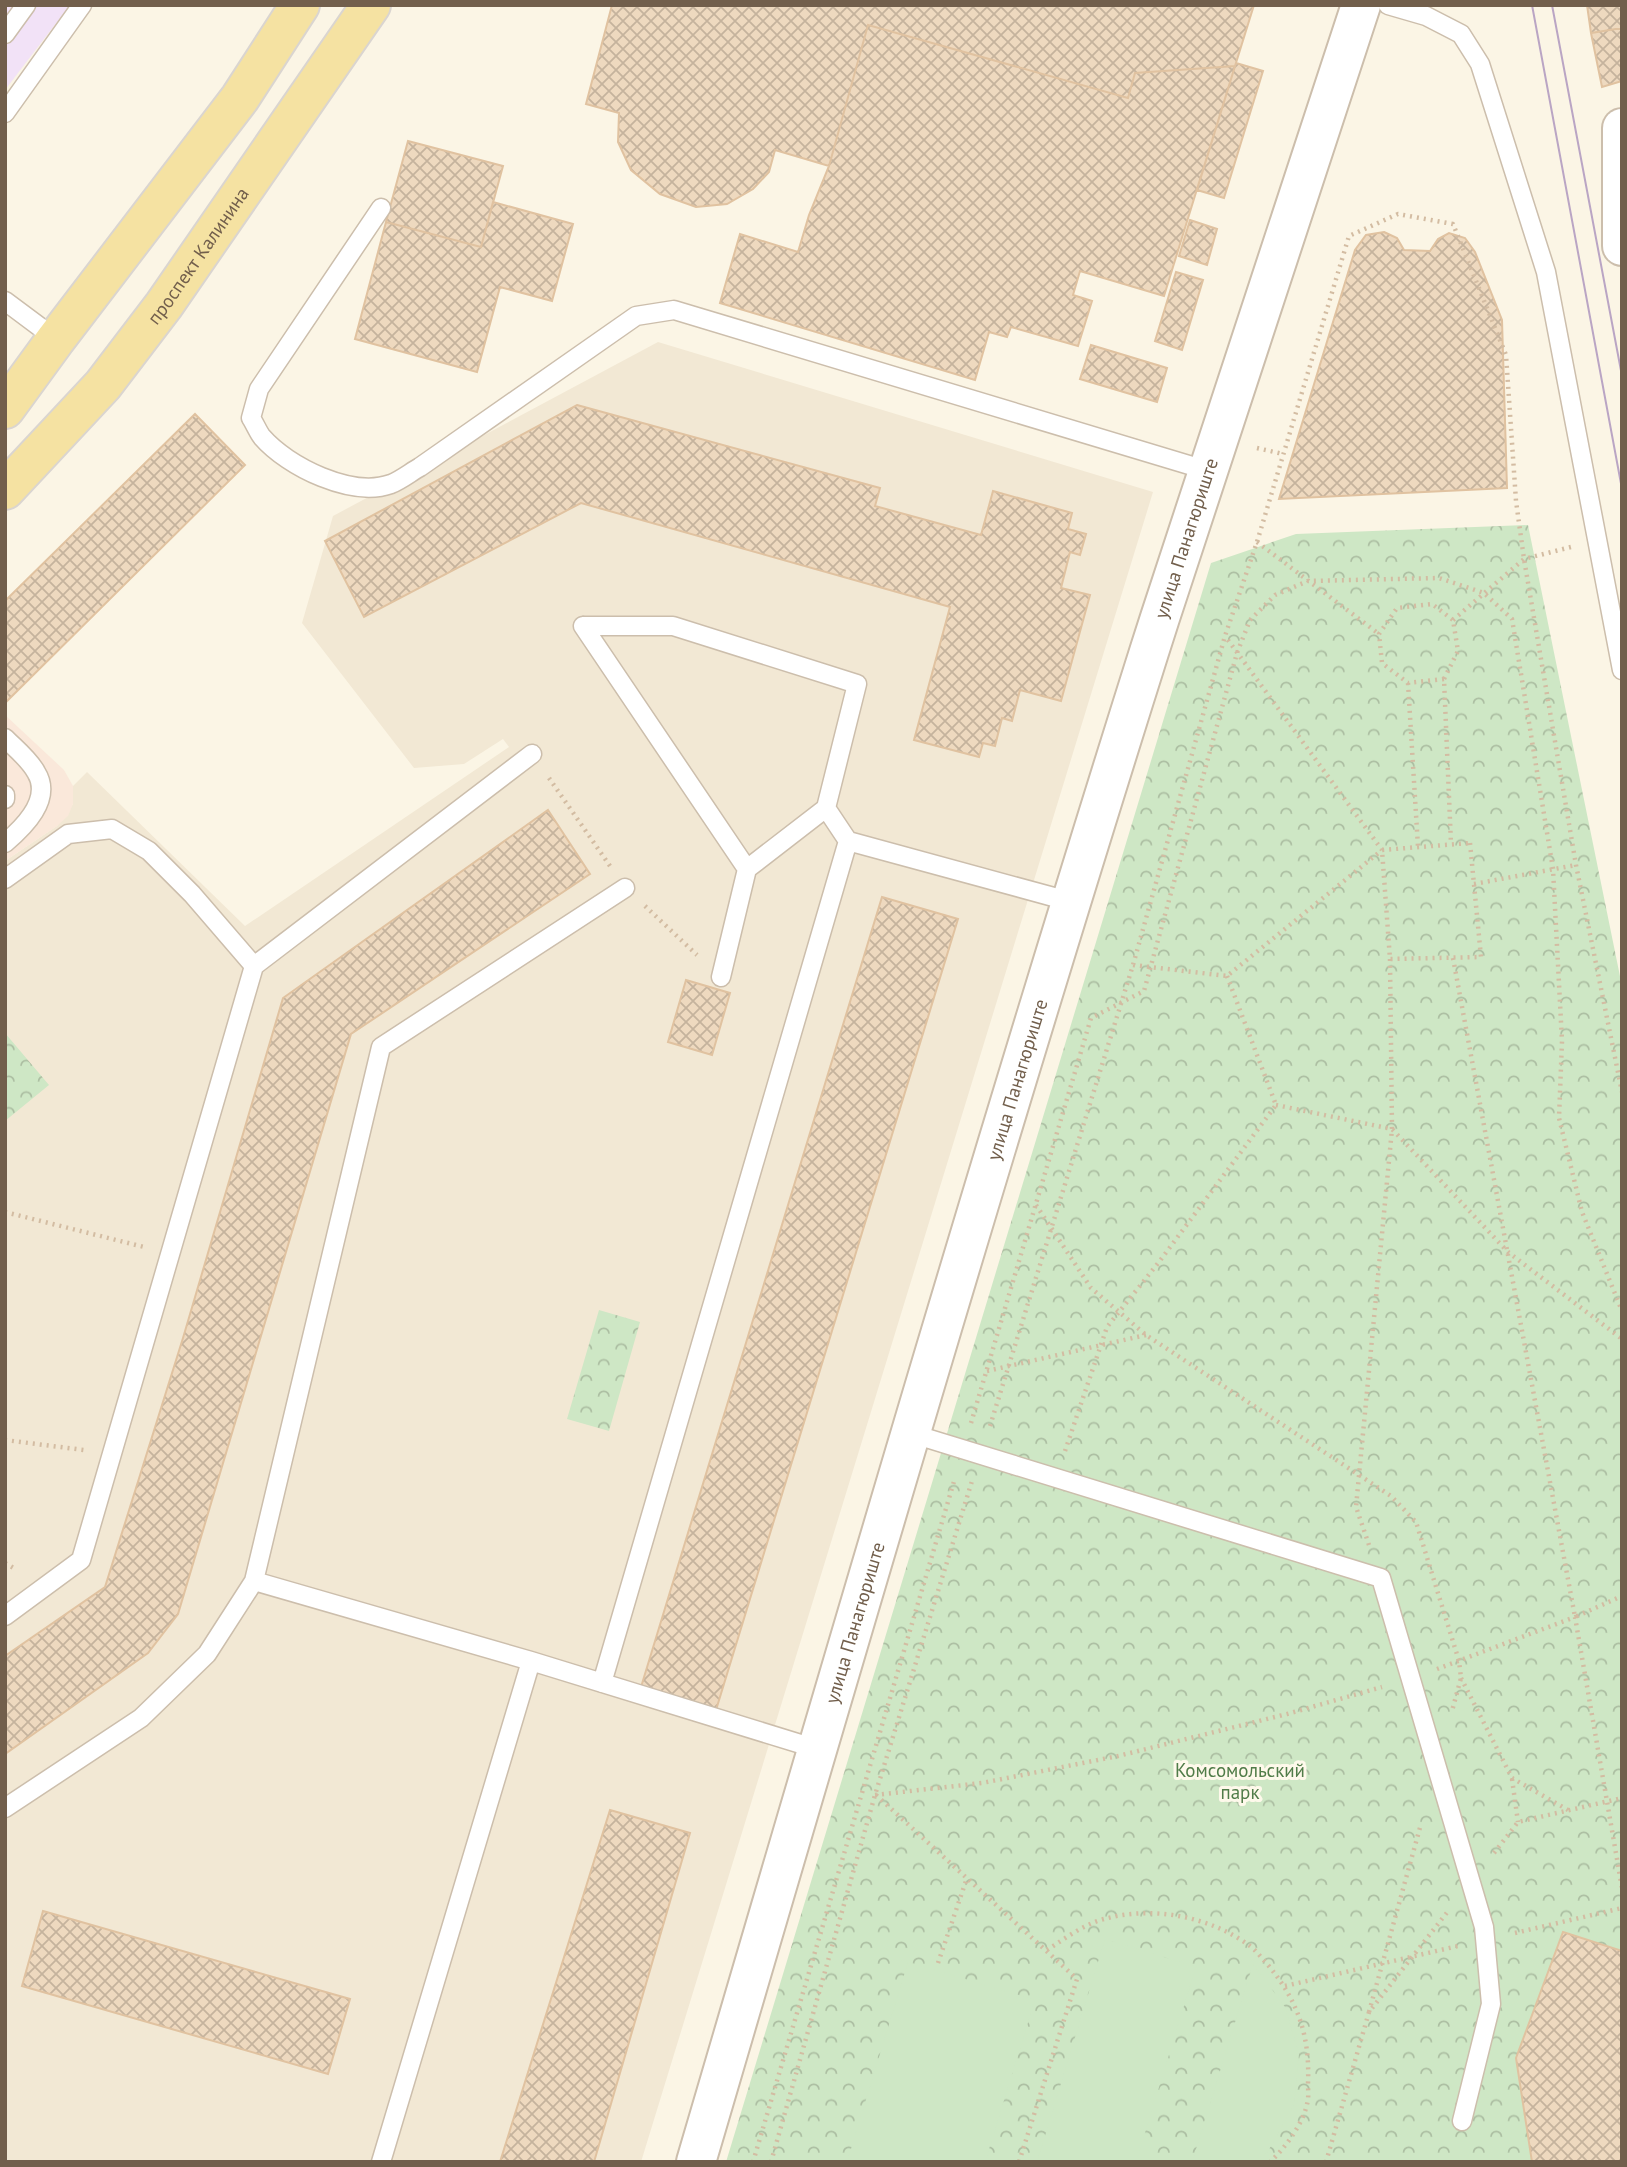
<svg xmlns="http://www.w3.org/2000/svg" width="1627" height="2167" font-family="'PT Sans',sans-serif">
	<defs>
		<pattern id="forest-crowns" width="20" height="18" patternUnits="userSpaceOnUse" patternTransform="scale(1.75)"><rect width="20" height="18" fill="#cee7c5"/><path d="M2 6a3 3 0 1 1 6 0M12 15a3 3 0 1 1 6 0" fill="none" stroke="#acbea2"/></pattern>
		<pattern id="building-cross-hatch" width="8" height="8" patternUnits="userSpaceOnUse" patternTransform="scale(1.75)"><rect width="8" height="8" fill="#eed9bf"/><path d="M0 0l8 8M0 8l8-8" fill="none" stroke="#c5b39d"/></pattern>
	</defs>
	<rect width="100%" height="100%" fill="#fbf5e5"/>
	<!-- residential -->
	<path fill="#f2e8d4" d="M658,342L1153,492L641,2162H5V861L57,826L73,804V786L87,772L245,926L509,747L503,739L464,764L414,768L302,623L333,516Z"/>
	<!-- commercial -->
	<path fill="#fae8da" d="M5,715L64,770L73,786V804L68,816L57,826L5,861Z"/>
	<!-- education -->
	<path fill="#f2e2f7" d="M5,5H70L5,90Z"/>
	<!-- forest -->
	<path fill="url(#forest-crowns)" d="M1528,525L1622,986V2162H726L1211,563L1296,534Z
		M5,1033L49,1085L5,1121Z
		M599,1310L640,1322L609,1431L567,1419Z"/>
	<!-- pitch -->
	<path fill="#cee7c5" d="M1105,1939L1196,1967L1136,2162H1037Z
		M908,1962L1035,2000L985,2162H847Z
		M1253,1964L1285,2007L1299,2054L1294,2105L1267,2153L1251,2162H1192Z"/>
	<!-- building -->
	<path fill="url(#building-cross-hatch)" stroke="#e0c2a0" stroke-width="2" d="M612,5H1254L1235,66L1135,73L1128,98L868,25L829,166L775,150L769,172L753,189L727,204L696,207L660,194L631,170L618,142L619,113L586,104Z
		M1587,5H1622V28L1591,33Z
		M868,25L1128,98L1135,73L1235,66L1164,296L1080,271L1073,295L1092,301L1078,346L1011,327L1007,337L989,332L975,380L720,303L740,234L798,252L809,215L829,166Z
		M1622,28V81L1602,87L1591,33Z
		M1236,63L1263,71L1224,198L1197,190Z
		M408,141L503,166L481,247L386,222Z
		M493,202L573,224L552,301L500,287L477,372L355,339L386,222L481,247Z
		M1190,220L1217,229L1207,265L1179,256Z
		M1384,232L1397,238L1404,250L1430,251L1438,239L1449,233L1465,238L1475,252L1502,320L1507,488L1279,499L1355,250L1366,235Z
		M1176,272L1203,280L1182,350L1155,341Z
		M1091,345L1167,368L1157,402L1080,379Z
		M577,405L880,488L875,506L981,535L993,491L1072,513L1068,529L1086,534L1080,555L1070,552L1061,588L1090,595L1061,701L1020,690L1012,721L1002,718L995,746L983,743L979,757L914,740L950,607L581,503L364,617L325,541Z
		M195,414L245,465L5,703V601Z
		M548,810L590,874L351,1034L178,1614L148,1653L5,1754V1656L105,1587L183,1338L283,998Z
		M882,897L958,919L716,1710L641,1687Z
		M686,980L730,993L712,1055L668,1042Z
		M610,1810L690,1833L594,2162H500Z
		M43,1911L350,1999L328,2074L22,1986Z
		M1563,1932L1622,1951V2162H1532L1516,2058Z"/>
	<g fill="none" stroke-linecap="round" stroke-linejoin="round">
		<defs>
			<path id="service" d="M1388,5L1426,16L1461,34L1480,64L1546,272L1622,670
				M5,34L26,5
				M5,113L82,5
				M381,208L259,389L251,418C255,424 258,432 262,437C288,467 352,498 391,484C401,480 411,472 420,467L636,316L674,310L1209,471
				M5,301L56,339
				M583,626L747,869L826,808L848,841
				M583,626H673L857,684L826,808
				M5,738C15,748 29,759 36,772C53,799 24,827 5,843
				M5,795V799
				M5,879L68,834L112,829L149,851L192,894L254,966L81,1560L5,1616
				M254,966L532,754
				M721,977L747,869
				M910,1433L1381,1578L1484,1927L1491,2004L1462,2121
				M254,1581L531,1661L817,1749
				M602,1683L848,841L1072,902
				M5,1808L141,1718L207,1654L254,1581L381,1047L625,888
				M381,2162L531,1661"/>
			<g id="tertiary">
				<path d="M1622,128V246"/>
				<path id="s1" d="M696,2162C844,1658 991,1153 1149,652C1218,436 1290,221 1361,5"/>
			</g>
			<g id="primary">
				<path d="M5,409L56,339L240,98L300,5"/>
				<path id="s2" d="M5,490L103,385L164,305L371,5"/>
			</g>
		</defs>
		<!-- service casing -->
		<use href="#service" stroke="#ccbeac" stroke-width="21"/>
		<!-- tertiary casing -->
		<use href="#tertiary" stroke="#ccbeac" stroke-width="42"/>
		<!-- primary casing -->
		<use href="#primary" stroke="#dad5d0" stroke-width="42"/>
		<!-- path -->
		<path stroke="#d3bca2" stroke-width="4.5" stroke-dasharray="2 5" stroke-linecap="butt" d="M1257,448L1283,454
			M1257,542L1379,634
			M1453,620L1524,559L1571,547
			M1444,679L1408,683L1382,663L1379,634L1397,608L1432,604L1453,620L1458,651L1444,679L1451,844
			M1408,683L1418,847
			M549,778L610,866
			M1470,843L1481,957L1390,959L1382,850Z
			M1474,884L1576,865
			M645,906L697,955
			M1453,958L1575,1617L1622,1596
			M1133,965L1227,976L1382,850L1225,636
			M1276,1105L1392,1129L1508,1252L1622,1339
			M1036,1205L1091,1288L1146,1335L1391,1496L1416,1522L1459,1661L1461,1678L1452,1711
			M5,1212L144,1247
			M987,1371L1146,1335
			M971,1423L1091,1018L1144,991L1237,653L1250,620L1275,595L1308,581L1439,578L1484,593L1512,619L1553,869L1562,1041L1559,1118L1582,1212L1622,1311
			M990,1426L1133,965L1225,636L1257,542L1349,236L1398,214L1453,224L1506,355L1516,501L1524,559L1576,865L1622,1092
			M5,1440L84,1450
			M1065,1451L1107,1327L1159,1262L1276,1105L1227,976
			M1369,1545L1356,1507L1392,1129L1390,959
			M5,1563L17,1570
			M1437,1669L1575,1617L1622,1888
			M1461,1678L1512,1778L1568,1810
			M1512,1779L1518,1822
			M875,1795L982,1783L1118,1756L1287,1714L1382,1687
			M876,1795L1077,1979L1019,2162
			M1494,1853L1518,1822L1622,1798
			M1515,1933L1622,1908
			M1047,1950C1066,1938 1085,1923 1108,1918C1155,1906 1211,1917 1250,1946C1257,1951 1262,1959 1268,1965C1298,2001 1310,2036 1308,2083C1308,2090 1309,2098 1307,2104C1303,2124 1285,2148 1270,2162
			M938,1963L967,1878
			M1285,1986L1458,1946
			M1369,2012L1421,1824
			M753,2162L955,1478
			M771,2162L875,1795L972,1481
			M1326,2162L1369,2012L1449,1910"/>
		<!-- service -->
		<use href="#service" stroke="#fff" stroke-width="18"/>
		<!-- tertiary -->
		<use href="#tertiary" stroke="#fff" stroke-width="38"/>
		<!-- primary -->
		<use href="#primary" stroke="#f5e2a2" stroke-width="38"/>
		<!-- tram -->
		<path stroke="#baa5c4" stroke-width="2" d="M1532,5L1622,489
			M1552,5L1622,376"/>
	</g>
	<g text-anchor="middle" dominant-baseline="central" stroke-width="6" stroke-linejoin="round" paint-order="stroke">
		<!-- street labels -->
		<g font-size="19" fill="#725f4c" stroke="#fef9eb">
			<text stroke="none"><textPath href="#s2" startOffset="304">проспект Калинина</textPath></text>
			<text stroke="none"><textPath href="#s1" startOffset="1696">улица Панагюриште</textPath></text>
			<text stroke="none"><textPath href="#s1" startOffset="1129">улица Панагюриште</textPath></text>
			<text stroke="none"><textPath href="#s1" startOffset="562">улица Панагюриште</textPath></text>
		</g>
		<!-- park labels -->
		<g font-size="19" fill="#507c48" stroke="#fef9eb">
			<text x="1240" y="1770">Комсомольский<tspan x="1240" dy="22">парк</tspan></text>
		</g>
	</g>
	<!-- border -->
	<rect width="1627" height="2167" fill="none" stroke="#725f4c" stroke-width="14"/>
</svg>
